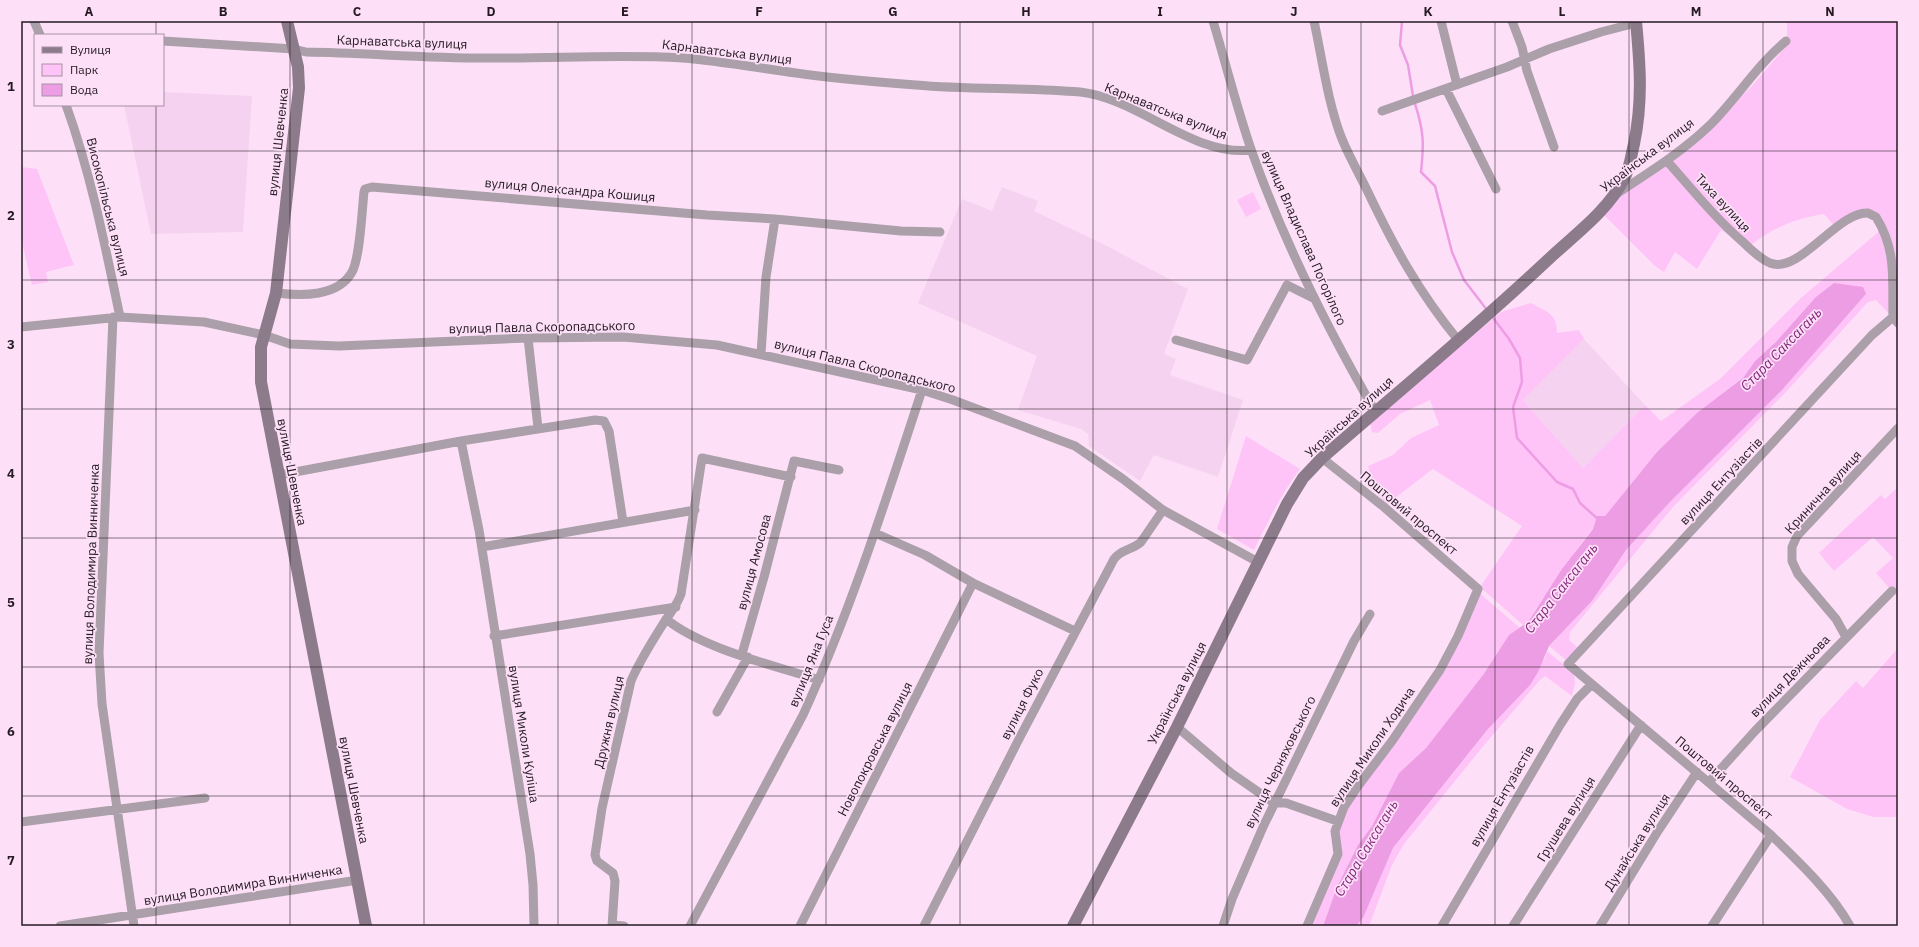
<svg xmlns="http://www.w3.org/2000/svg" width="1919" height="947" font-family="'IBM Plex Sans',sans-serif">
	<rect width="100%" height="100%" fill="#fde0f8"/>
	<!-- built -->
	<path fill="#f5d2f0" d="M163,92L252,96L243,232L151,234L124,105H163Z
		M1002,187L1038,201L1034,211L1105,245L1188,289L1164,354L1176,359L1170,375L1243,400L1218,477L1154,455L1140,481L1089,446L1088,434L1081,429L1018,410L1037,356L918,303L962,199L992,211Z
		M1584,339L1645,405L1583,468L1523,400Z"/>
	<!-- green -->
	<path fill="#fec4f7" d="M1787,21H1898V323L1876,300L1868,302L1785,393L1673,507L1570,632L1569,640L1579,649L1566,660L1549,646L1592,601L1626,550L1669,503L1782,390L1866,294L1776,342L1755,361L1743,378L1657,452L1605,516H1597L1593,528L1577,549L1535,610L1528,622L1523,625L1480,587L1522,526L1433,469L1387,504L1374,491L1368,466L1393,455L1411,438L1439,425L1430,400L1400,414L1378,433L1372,432L1370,423L1501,312L1531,303C1547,312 1557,313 1557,333L1579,330L1584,339L1523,400L1583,468L1645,405L1661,421L1720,379L1801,298L1883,228L1868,213L1836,228L1824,214C1795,218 1768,230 1746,249L1734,238L1721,230L1697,269L1675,252L1664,272L1655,266L1603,214L1616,198L1692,145L1752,86L1787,45Z
		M21,167L37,169L74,265L46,272L48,282L32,285L21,238Z
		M1253,192L1261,209L1246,217L1237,200Z
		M1246,436L1300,469C1281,494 1268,522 1254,550L1217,529Z
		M1898,487V598L1876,573L1893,558L1873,537L1834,571L1819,553L1881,495L1885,499Z
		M1477,591L1520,628L1509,635L1483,675L1426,748L1399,773L1372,826L1358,845L1337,887L1323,926H1307L1338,854L1337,821L1440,670Z
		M1898,648V817H1874L1847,809L1790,777L1820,720L1856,681L1863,688Z
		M1547,651L1574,673L1575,683L1572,696L1545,676L1540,680L1485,744L1404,844L1392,865L1369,926H1356L1363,918L1393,848L1545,658Z"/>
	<!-- water -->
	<path fill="#ec9de3" d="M1834,283L1863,287L1866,294L1782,390L1669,503L1626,550L1592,601L1549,646L1538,672L1530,685L1488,729L1393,848L1363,918L1356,926H1323L1337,887L1358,845L1372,826L1399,773L1426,748L1483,675L1509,635L1528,622L1562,569L1593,529L1597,516H1605L1657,452L1697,413L1743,378L1755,361L1776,342L1816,297Z"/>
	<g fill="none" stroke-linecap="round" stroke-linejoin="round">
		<!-- stream -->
		<path stroke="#ec9de3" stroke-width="2.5" d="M1402,21L1400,45L1408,65L1413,96
			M1415,104C1424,131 1424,144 1421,172L1435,186L1452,252L1464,280L1487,310
			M1491,315L1509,339L1520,358L1522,382L1513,407L1517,438L1557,482L1573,489L1580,503L1599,520"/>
		<!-- street -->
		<path stroke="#ab9fa9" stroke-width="9" d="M34,21L40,35
			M1213,21C1226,64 1237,109 1252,152C1284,242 1327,328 1375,411
			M1314,21C1322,58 1328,104 1342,139C1349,156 1358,172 1366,188C1393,245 1418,291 1458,340
			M1441,21L1457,85
			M1512,21L1522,47L1527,71L1554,147
			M163,41L294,49L306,52C365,53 425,58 484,58C550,59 616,54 682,58C720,61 758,68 796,73C836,79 876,82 916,85C971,90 1025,87 1080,92C1138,98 1193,157 1251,150
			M1446,89L1496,189
			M66,105C91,174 105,245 120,317
			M1382,111L1507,67L1549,49L1601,32L1636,23
			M1667,161C1692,189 1715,218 1744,243C1751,250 1761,259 1770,263C1799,275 1838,211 1868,213C1870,214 1874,216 1876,217C1897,251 1892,278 1893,317L1898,323
			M1616,194C1648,173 1682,152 1710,125C1737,98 1757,65 1786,41
			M276,293C302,296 338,297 352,272C360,258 362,210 364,192L365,189L372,187L707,215L775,219L901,231L940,232
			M113,317L99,653L102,704L134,926
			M21,327L120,317L204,322L264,335L290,344L339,346L528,338L623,337L717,345L922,390L953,400L1075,446L1123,479L1163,510L1258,562
			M528,338L538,428
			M1176,340L1247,360L1287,285L1315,299
			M761,354L766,277L775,219
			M461,441L595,420L604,421L609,431L623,522
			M279,475L461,441L479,530L530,854L533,885L534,926
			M875,533L925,555L973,583L1075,631
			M482,547L695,510
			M666,619C703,649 773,665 819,680
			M494,636L676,607
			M1846,637L1836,619L1798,574L1792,561V547L1797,536L1898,428
			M742,654L764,577L794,461L839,470
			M717,712L748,657
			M1177,727L1231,773L1274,803H1286L1337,821
			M1709,782L1755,731L1892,591
			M21,822L205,798
			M612,925L624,926
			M60,926L358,880
			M612,926L615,881L613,873L597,861L595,855L602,808L631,681C640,660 653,640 665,621C671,612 677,605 681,594L702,458L791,477
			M690,926L803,715C851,610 886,500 922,390
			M800,926L973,583
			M924,926L1020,737L1114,559C1121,549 1133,550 1141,542L1163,510
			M1223,926L1232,899L1263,827L1354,641L1370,614
			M1307,926L1338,854L1335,831L1344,807L1358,786L1392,741L1440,670L1458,636L1478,589L1384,507L1322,458
			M1442,926L1560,725L1577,699L1591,685
			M1513,926L1641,725
			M1600,926L1658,831L1697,772
			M1712,926L1771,835
			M1850,926C1832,893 1798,861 1771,835L1568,664L1872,335L1893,317"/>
		<!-- secondary -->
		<path stroke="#8c7b8a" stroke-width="12" d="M287,21L298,67L299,88L276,293L261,347V382L366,926
			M1073,926L1177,727L1287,504L1303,478L1322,458C1399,391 1478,326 1552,256C1577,233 1608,210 1624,179C1630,168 1631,156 1634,144C1643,101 1640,64 1636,21"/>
	</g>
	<!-- grid -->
	<path fill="none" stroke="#251a23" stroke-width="1" stroke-opacity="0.55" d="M156,21V35M290,21V926M424,21V926M558,21V926M692,21V926M826,21V926M960,21V926M1093,21V926M1227,21V926M1361,21V926M1495,21V926M1629,21V926M1763,21V926M156,105V926M21,151H1898M21,280H1898M21,409H1898M21,538H1898M21,667H1898M21,796H1898"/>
	<g text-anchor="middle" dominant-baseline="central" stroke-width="3.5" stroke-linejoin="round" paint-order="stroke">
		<!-- street labels -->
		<g font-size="13" fill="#251a23" stroke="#fde0f8">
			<text transform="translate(402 42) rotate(2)">Карнаватська вулиця</text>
			<text transform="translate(727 52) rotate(7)">Карнаватська вулиця</text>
			<text transform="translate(1166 111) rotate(22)">Карнаватська вулиця</text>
			<text transform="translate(278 142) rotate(-84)">вулиця Шевченка</text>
			<text transform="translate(1647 155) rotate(-37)">Українська вулиця</text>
			<text transform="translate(570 190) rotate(5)">вулиця Олександра Кошиця</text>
			<text transform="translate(1723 203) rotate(47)">Тиха вулиця</text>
			<text transform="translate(108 207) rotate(76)">Високопільська вулиця</text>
			<text transform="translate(1304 238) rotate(66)">вулиця Владислава Погорілого</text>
			<text transform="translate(542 327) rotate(-1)">вулиця Павла Скоропадського</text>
			<text transform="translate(865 366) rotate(14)">вулиця Павла Скоропадського</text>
			<text transform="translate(1349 417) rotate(-42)">Українська вулиця</text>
			<text transform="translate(292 472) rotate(79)">вулиця Шевченка</text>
			<text transform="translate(1721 481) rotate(-47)">вулиця Ентузіастів</text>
			<text transform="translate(1823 492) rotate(-48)">Кринична вулиця</text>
			<text transform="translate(1409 513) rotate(40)">Поштовий проспект</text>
			<text transform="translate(754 562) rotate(-75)">вулиця Амосова</text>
			<text transform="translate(91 564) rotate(-88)">вулиця Володимира Винниченка</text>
			<text transform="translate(811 661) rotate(-68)">вулиця Яна Гуса</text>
			<text transform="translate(1790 676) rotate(-46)">вулиця Дежньова</text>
			<text transform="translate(1177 693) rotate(-63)">Українська вулиця</text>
			<text transform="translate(1022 704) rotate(-63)">вулиця Фуко</text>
			<text transform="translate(609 722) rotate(-77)">Дружня вулиця</text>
			<text transform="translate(524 734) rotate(81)">вулиця Миколи Куліша</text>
			<text transform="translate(1372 747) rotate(-56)">вулиця Миколи Ходича</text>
			<text transform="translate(875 749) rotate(-63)">Новопокровська вулиця</text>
			<text transform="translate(1280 762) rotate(-64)">вулиця Черняховського</text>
			<text transform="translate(1724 778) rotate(40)">Поштовий проспект</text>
			<text transform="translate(354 790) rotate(79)">вулиця Шевченка</text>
			<text transform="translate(1502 796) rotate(-60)">вулиця Ентузіастів</text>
			<text transform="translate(1566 819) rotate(-58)">Грушева вулиця</text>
			<text transform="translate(1637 842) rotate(-58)">Дунайська вулиця</text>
			<text transform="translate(243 885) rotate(-9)">вулиця Володимира Винниченка</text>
		</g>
		<!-- water labels -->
		<g font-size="14" font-style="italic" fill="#81267b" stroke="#fde0f8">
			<text transform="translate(1781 349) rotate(-46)">Стара Саксагань</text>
			<text transform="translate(1561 588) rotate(-52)">Стара Саксагань</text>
			<text transform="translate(1366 848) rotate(-59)">Стара Саксагань</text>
		</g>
	</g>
	<!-- border -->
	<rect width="1919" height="947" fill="none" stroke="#fde0f8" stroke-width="44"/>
	<!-- legend -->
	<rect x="34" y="34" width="130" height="72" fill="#fde0f8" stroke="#a791a3"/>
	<rect x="42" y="47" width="20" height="6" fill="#8c7b8a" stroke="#a791a3"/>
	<text x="70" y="54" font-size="12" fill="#251a23">Вулиця</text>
	<rect x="42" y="64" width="20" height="12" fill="#fec4f7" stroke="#a791a3"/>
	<text x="70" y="74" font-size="12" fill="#251a23">Парк</text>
	<rect x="42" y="84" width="20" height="12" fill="#ec9de3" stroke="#a791a3"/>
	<text x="70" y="94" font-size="12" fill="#251a23">Вода</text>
	<rect x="22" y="22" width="1875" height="903" fill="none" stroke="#251a23" stroke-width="1.5"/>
	<g font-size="13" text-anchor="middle" font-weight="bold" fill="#251a23">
		<text x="89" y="16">A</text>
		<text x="223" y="16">B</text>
		<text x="357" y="16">C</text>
		<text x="491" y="16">D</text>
		<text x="625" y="16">E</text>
		<text x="759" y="16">F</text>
		<text x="893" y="16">G</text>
		<text x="1026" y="16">H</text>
		<text x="1160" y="16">I</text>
		<text x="1294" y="16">J</text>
		<text x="1428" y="16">K</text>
		<text x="1562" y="16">L</text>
		<text x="1696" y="16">M</text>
		<text x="1830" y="16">N</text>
		<text x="11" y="91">1</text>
		<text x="11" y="220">2</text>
		<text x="11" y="349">3</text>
		<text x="11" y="478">4</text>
		<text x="11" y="607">5</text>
		<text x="11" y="736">6</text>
		<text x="11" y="865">7</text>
	</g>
</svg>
